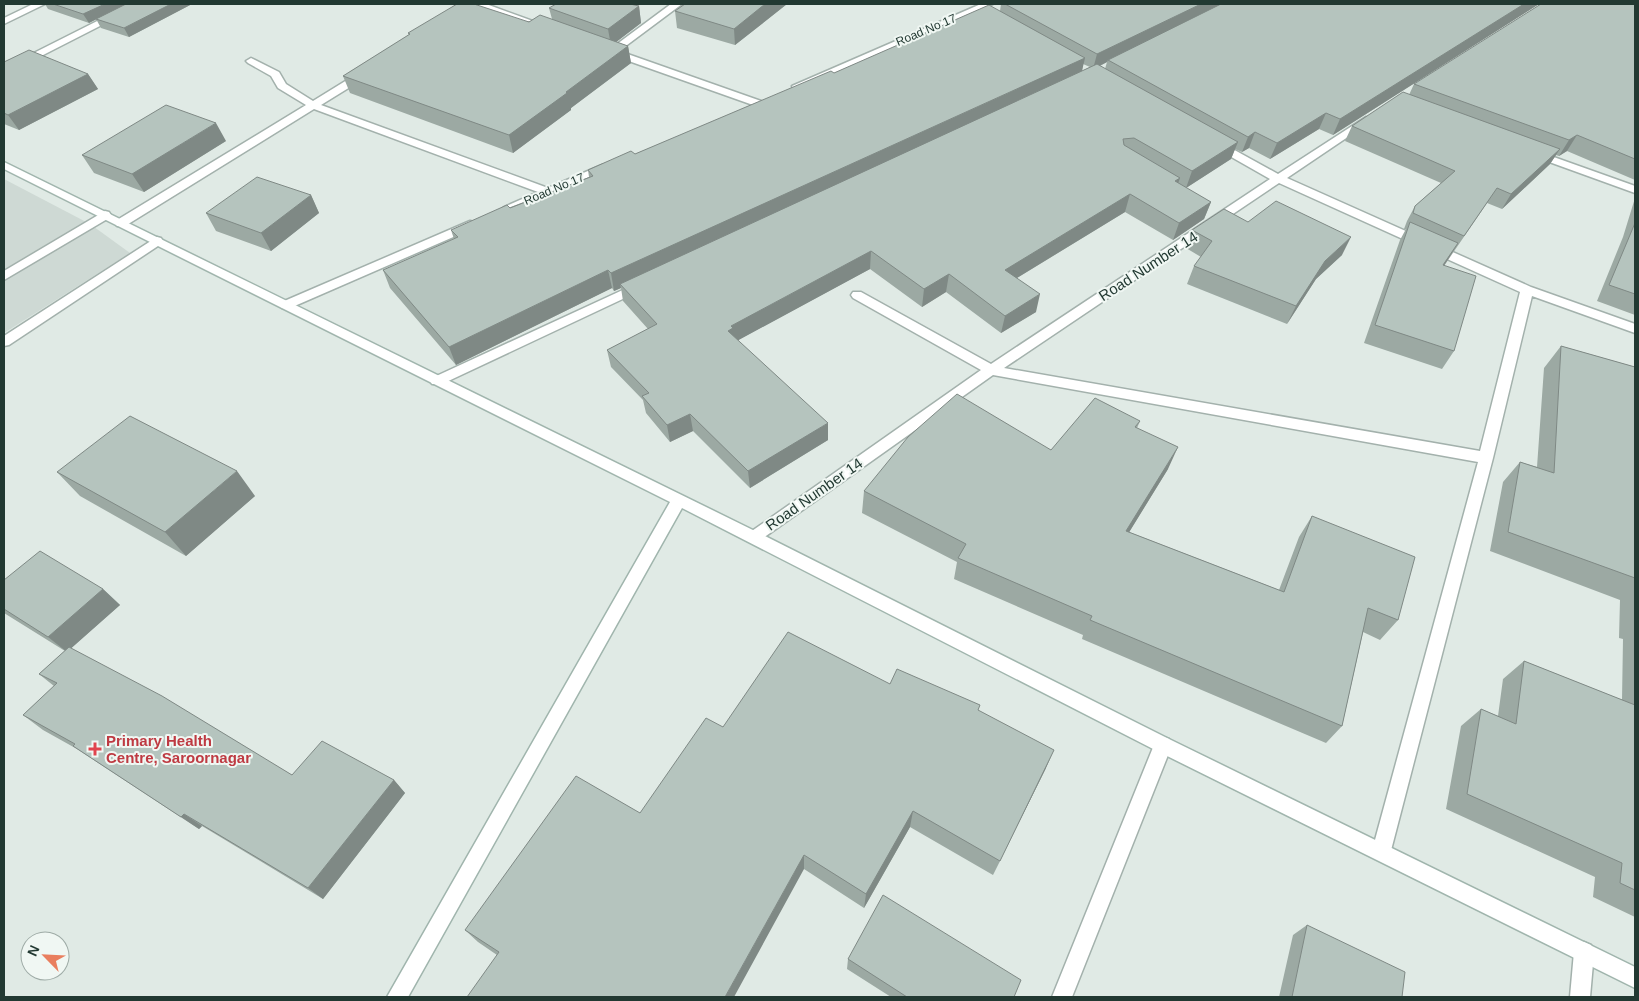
<svg xmlns="http://www.w3.org/2000/svg" width="1639" height="1001" font-family="Arial,sans-serif">
	<rect width="100%" height="100%" fill="#e0eae5"/>
	<!-- built -->
	<path fill="#ced9d4" d="M4,179L90,224L130,253L4,333Z"/>
	<g fill="none" stroke-linecap="round" stroke-linejoin="round">
		<defs>
			<path id="lane" d="M105,211L109,212L111,215L109,218L4,280V271Z
				M157,237L161,238L163,241L161,244L9,345L4,346V336Z"/>
			<path id="street" d="M33,4H45L4,24V18Z
				M131,4H143L4,75V68Z
				M472,4H486L552,28L550,30H544L479,7L463,17H457V13Z
				M671,4H682L619,51L761,101L762,103L761,105H753L609,54V50Z
				M981,4H993L801,88H793L792,86Z
				M251,58L279,72L286,84L313,101L360,72H368V76L321,105L548,188L602,165L606,164L612,167L508,213L502,209L504,207L538,192L314,109L125,226H117L115,223L117,220L306,105L278,88L271,76L248,63L246,61Z
				M1366,117L1371,120L1370,122L1287,178L1531,287L1635,324V333L1532,296L1493,458L1389,858L1382,861L1375,858L1372,851L1478,462L993,375L759,541L754,543L749,541L746,537L749,533L981,370L853,298L851,295L853,292H861L991,364L1270,179L1212,146L1211,144L1212,142H1220L1278,174ZM1279,183L1520,292L1480,451L1004,368Z
				M1534,150L1635,186V193L1530,155L1529,153Z
				M470,221L474,222L476,225L474,228L290,308H282L280,305L282,302Z
				M640,282L646,286L644,289L442,384H432L430,381L432,378Z
				M1163,737L1169,739L1172,745L1072,997H1052L1154,745L1157,739Z
				M1584,942L1591,945L1594,952L1590,997H1570L1574,952L1577,945Z"/>
			<path id="secondary" d="M4,162L759,533L1169,739L1635,967V988L1157,751L682,508L408,997H387L670,502L4,169Z"/>
		</defs>
		<!-- lane casing -->
		<use href="#lane" stroke="#a3b1ac" stroke-width="3"/>
		<!-- street casing -->
		<use href="#street" stroke="#a3b1ac" stroke-width="3"/>
		<!-- secondary casing -->
		<use href="#secondary" stroke="#a0b5ad" stroke-width="3"/>
		<!-- lane -->
		<use href="#lane" fill="#fff" fill-rule="evenodd"/>
		<!-- street -->
		<use href="#street" fill="#fff" fill-rule="evenodd"/>
		<!-- secondary -->
		<use href="#secondary" fill="#fff" fill-rule="evenodd"/>
	</g>
	<!-- wall -->
	<path fill="#9ca9a3" fill-rule="evenodd" d="M45,4H192L129,37L101,28L96,19L89,23L48,9Z
		M787,4L735,45L677,28L675,11Z
		M1001,4H1539L1333,135L1319,129L1270,159L1249,148L1242,152L1235,149L1231,159L1186,188L1211,202L1204,219L1173,240L1125,212L1017,278L1036,312L1001,333L946,292L922,307L870,269L738,340L828,440L750,488L693,431L670,442L646,413L643,400L611,367L607,350L648,329L623,301L621,288L614,291L612,288L456,365L390,288L383,270L454,239L451,230L589,177L588,170L635,154L834,73L1000,11ZM1107,62L1105,69L1100,66ZM1083,64L1090,67L1082,71Z
		M1635,4V180L1567,151L1559,156L1556,155L1550,164L1502,209L1487,203L1444,266L1454,351L1442,369L1364,343L1400,240L1406,229H1404L1407,221L1415,206L1441,183L1345,141L1352,126L1409,95L1414,84Z
		M639,6L641,23L616,42L628,46L631,63L571,108V110L513,153L350,93L343,76L409,35L408,33L552,19L549,8Z
		M4,62L88,74L98,89L19,130L4,124Z
		M226,141L144,192L94,173L82,155Z
		M311,195L319,213L271,251L216,231L206,213Z
		M1635,198V315L1597,301L1623,237Z
		M1248,222L1342,255L1316,279L1287,324L1187,284L1194,266L1201,257L1186,248L1192,230Z
		M1561,346L1635,367V917L1593,897L1595,877L1446,809L1461,726L1481,709L1498,716L1503,679L1524,661L1622,700L1623,639L1619,638L1620,600L1490,551L1503,482L1520,462L1537,467L1544,368Z
		M1140,421L1137,428L1168,469L1129,532L1279,590L1299,537L1312,516L1398,620L1380,640L1363,632L1342,726L1326,743L1082,639L1083,635L954,579L957,562L862,513L864,491L1051,450Z
		M57,472L255,496L186,556L80,496Z
		M4,580L103,589L120,605L71,648L292,775L394,780L405,793L323,899L202,826L199,829L77,749L43,730L23,715L54,686L39,674L65,651L4,613Z
		M890,684L978,710L1046,768L993,875L910,827L864,908L804,869L497,955L478,942L465,930L640,813L723,727Z
		M1307,925L1402,997H1279L1293,935Z
		M848,959L1014,997H891L847,969Z"/>
	<!-- shaded-wall -->
	<path fill="#7f8985" d="M105,4H127L89,23L83,14Z
		M171,4H192L129,37L124,28Z
		M765,4H787L735,45L734,29Z
		M1201,4H1227L1108,60L1107,62L1093,69L1097,54Z
		M1524,4H1539L1333,135L1340,119Z
		M639,6L641,23L611,46L608,29Z
		M628,46L631,63L571,108V110L513,153L509,135L566,92Z
		M1085,58L1081,75L620,284L621,288L614,291L611,273Z
		M88,74L98,89L19,130L8,115Z
		M1326,113L1319,129L1270,159L1277,143Z
		M216,123L226,141L144,192L132,174Z
		M1255,132L1249,148L1242,152L1248,137Z
		M1577,135L1567,151L1559,156L1569,140Z
		M1238,142L1231,159L1186,188L1192,171Z
		M1560,149L1550,164L1502,209L1511,194Z
		M1180,178L1174,195L1175,181Z
		M1130,194L1125,212L1002,287L1005,270Z
		M311,195L319,213L271,251L261,233Z
		M1211,202L1204,219L1173,240L1179,223Z
		M1351,237L1342,255L1316,279L1287,324L1296,306L1325,261Z
		M1458,243L1447,261L1432,283L1443,265Z
		M871,251L870,269L735,342L728,331L731,326Z
		M608,270L612,288L456,365L449,347Z
		M949,274L946,292L922,307L924,289Z
		M1040,294L1036,312L1001,333L1005,316Z
		M690,414L693,431L670,442L667,425Z
		M828,423V440L750,488L748,471Z
		M1178,447L1168,469L1117,552L1126,531Z
		M237,471L255,496L186,556L165,532Z
		M103,589L120,605L67,652L48,637Z
		M1054,750L1046,768L993,875L1000,861Z
		M394,780L405,793L323,899L308,888Z
		M913,811L910,827L864,908L866,894Z
		M184,814L202,826L199,829L181,817Z
		M804,855V869L734,997H725Z"/>
	<!-- building -->
	<path fill="#b5c4be" stroke="#7f8985" d="M53,4H105L83,14Z
		M126,4H171L124,28L96,19Z
		M457,4H474L529,22L540,15L628,46L566,92L567,93L509,135L343,76L410,34L408,33Z
		M556,4H630L639,6L608,29L549,8Z
		M685,4H765L734,29L675,11Z
		M1005,4H1201L1097,54Z
		M1221,4H1524L1340,119L1326,113L1277,143L1255,132L1248,137L1108,60Z
		M1541,4H1635V159L1577,135L1569,140L1414,84Z
		M989,5L1085,58L611,273L608,270L449,347L383,270L458,237L451,230L507,205L510,208L593,176L588,170L631,151L635,154L831,71L834,73Z
		M29,50L88,74L8,115L4,113V62Z
		M1097,64L1238,142L1192,171L1134,138L1123,139L1124,145L1180,178L1175,181L1211,202L1179,223L1130,194L1005,270L1040,294L1005,316L949,274L924,289L871,251L731,326L733,328L728,331L828,423L748,471L690,414L667,425L642,396L649,393L607,350L657,324L620,284Z
		M1403,92L1560,149L1511,194L1497,188L1464,236L1413,213L1415,206L1455,171L1352,126Z
		M166,105L216,123L132,174L82,155Z
		M257,177L311,195L261,233L206,213Z
		M1276,201L1351,237L1325,261L1296,306L1194,266L1212,241L1192,230L1224,209L1248,222Z
		M1410,222L1458,243L1443,265L1476,276L1454,351L1375,325Z
		M1635,223V294L1609,285Z
		M1561,346L1635,367V578L1508,532L1520,462L1554,473Z
		M957,394L1051,450L1095,398L1140,421L1135,427L1178,447L1126,531L1284,592L1312,516L1415,557L1398,620L1368,608L1342,726L1090,620L1092,616L958,558L966,544L864,491L908,437Z
		M130,416L237,471L165,532L57,472Z
		M40,551L103,589L48,637L4,609V580Z
		M788,632L890,684L897,669L980,705L978,710L1054,750L1000,861L913,811L866,894L804,855L725,997H467L499,952L465,930L576,776L640,813L706,718L723,727Z
		M69,647L162,696L292,775L322,741L394,780L308,888L184,814L181,817L73,746L75,744L23,715L57,683L39,674Z
		M1524,661L1635,705V890L1620,883L1622,863L1467,794L1481,709L1516,724Z
		M883,895L1021,980L1014,997H907L848,959Z
		M1307,925L1405,972L1402,997H1292Z"/>
	<!-- markers -->
	<path fill="#e0444e" stroke="#f0f7f3" stroke-width="2" d="M92.5 741.5h5v5h5v5h-5v5h-5v-5h-5v-5h5z"/>
	<g text-anchor="middle" dominant-baseline="central" stroke-width="4" stroke-linejoin="round" paint-order="stroke">
		<!-- far-street labels -->
		<g font-size="12" fill="#223932" stroke="#f0f7f3">
			<text transform="translate(926 30) rotate(-23)">Road No 17</text>
			<text transform="translate(554 189) rotate(-23)">Road No 17</text>
		</g>
		<!-- street labels -->
		<g font-size="15" fill="#223932" stroke="#f0f7f3">
			<text transform="translate(1148 266) rotate(-33)">Road Number 14</text>
			<text transform="translate(814 494) rotate(-35)">Road Number 14</text>
		</g>
		<!-- health labels -->
		<g font-size="15" font-weight="bold" fill="#be3a42" stroke="#f0f7f3" text-anchor="start">
			<text x="106" y="740">Primary Health<tspan x="106" dy="17">Centre, Saroornagar</tspan></text>
		</g>
	</g>
	<!-- border -->
	<rect width="1639" height="1001" fill="none" stroke="#223932" stroke-width="10"/>
	<!-- north arrow -->
	<g transform="translate(45 956) rotate(294)"><circle r="24" fill="#f0f7f3" stroke="#9eaba6"/>
	<path d="M0-4L9 19L0 12L-9 19Z" fill="#e97e5e"/>
	<text y="-8" font-size="14" font-weight="bold" text-anchor="middle" fill="#223932">N</text>
	</g>
</svg>
